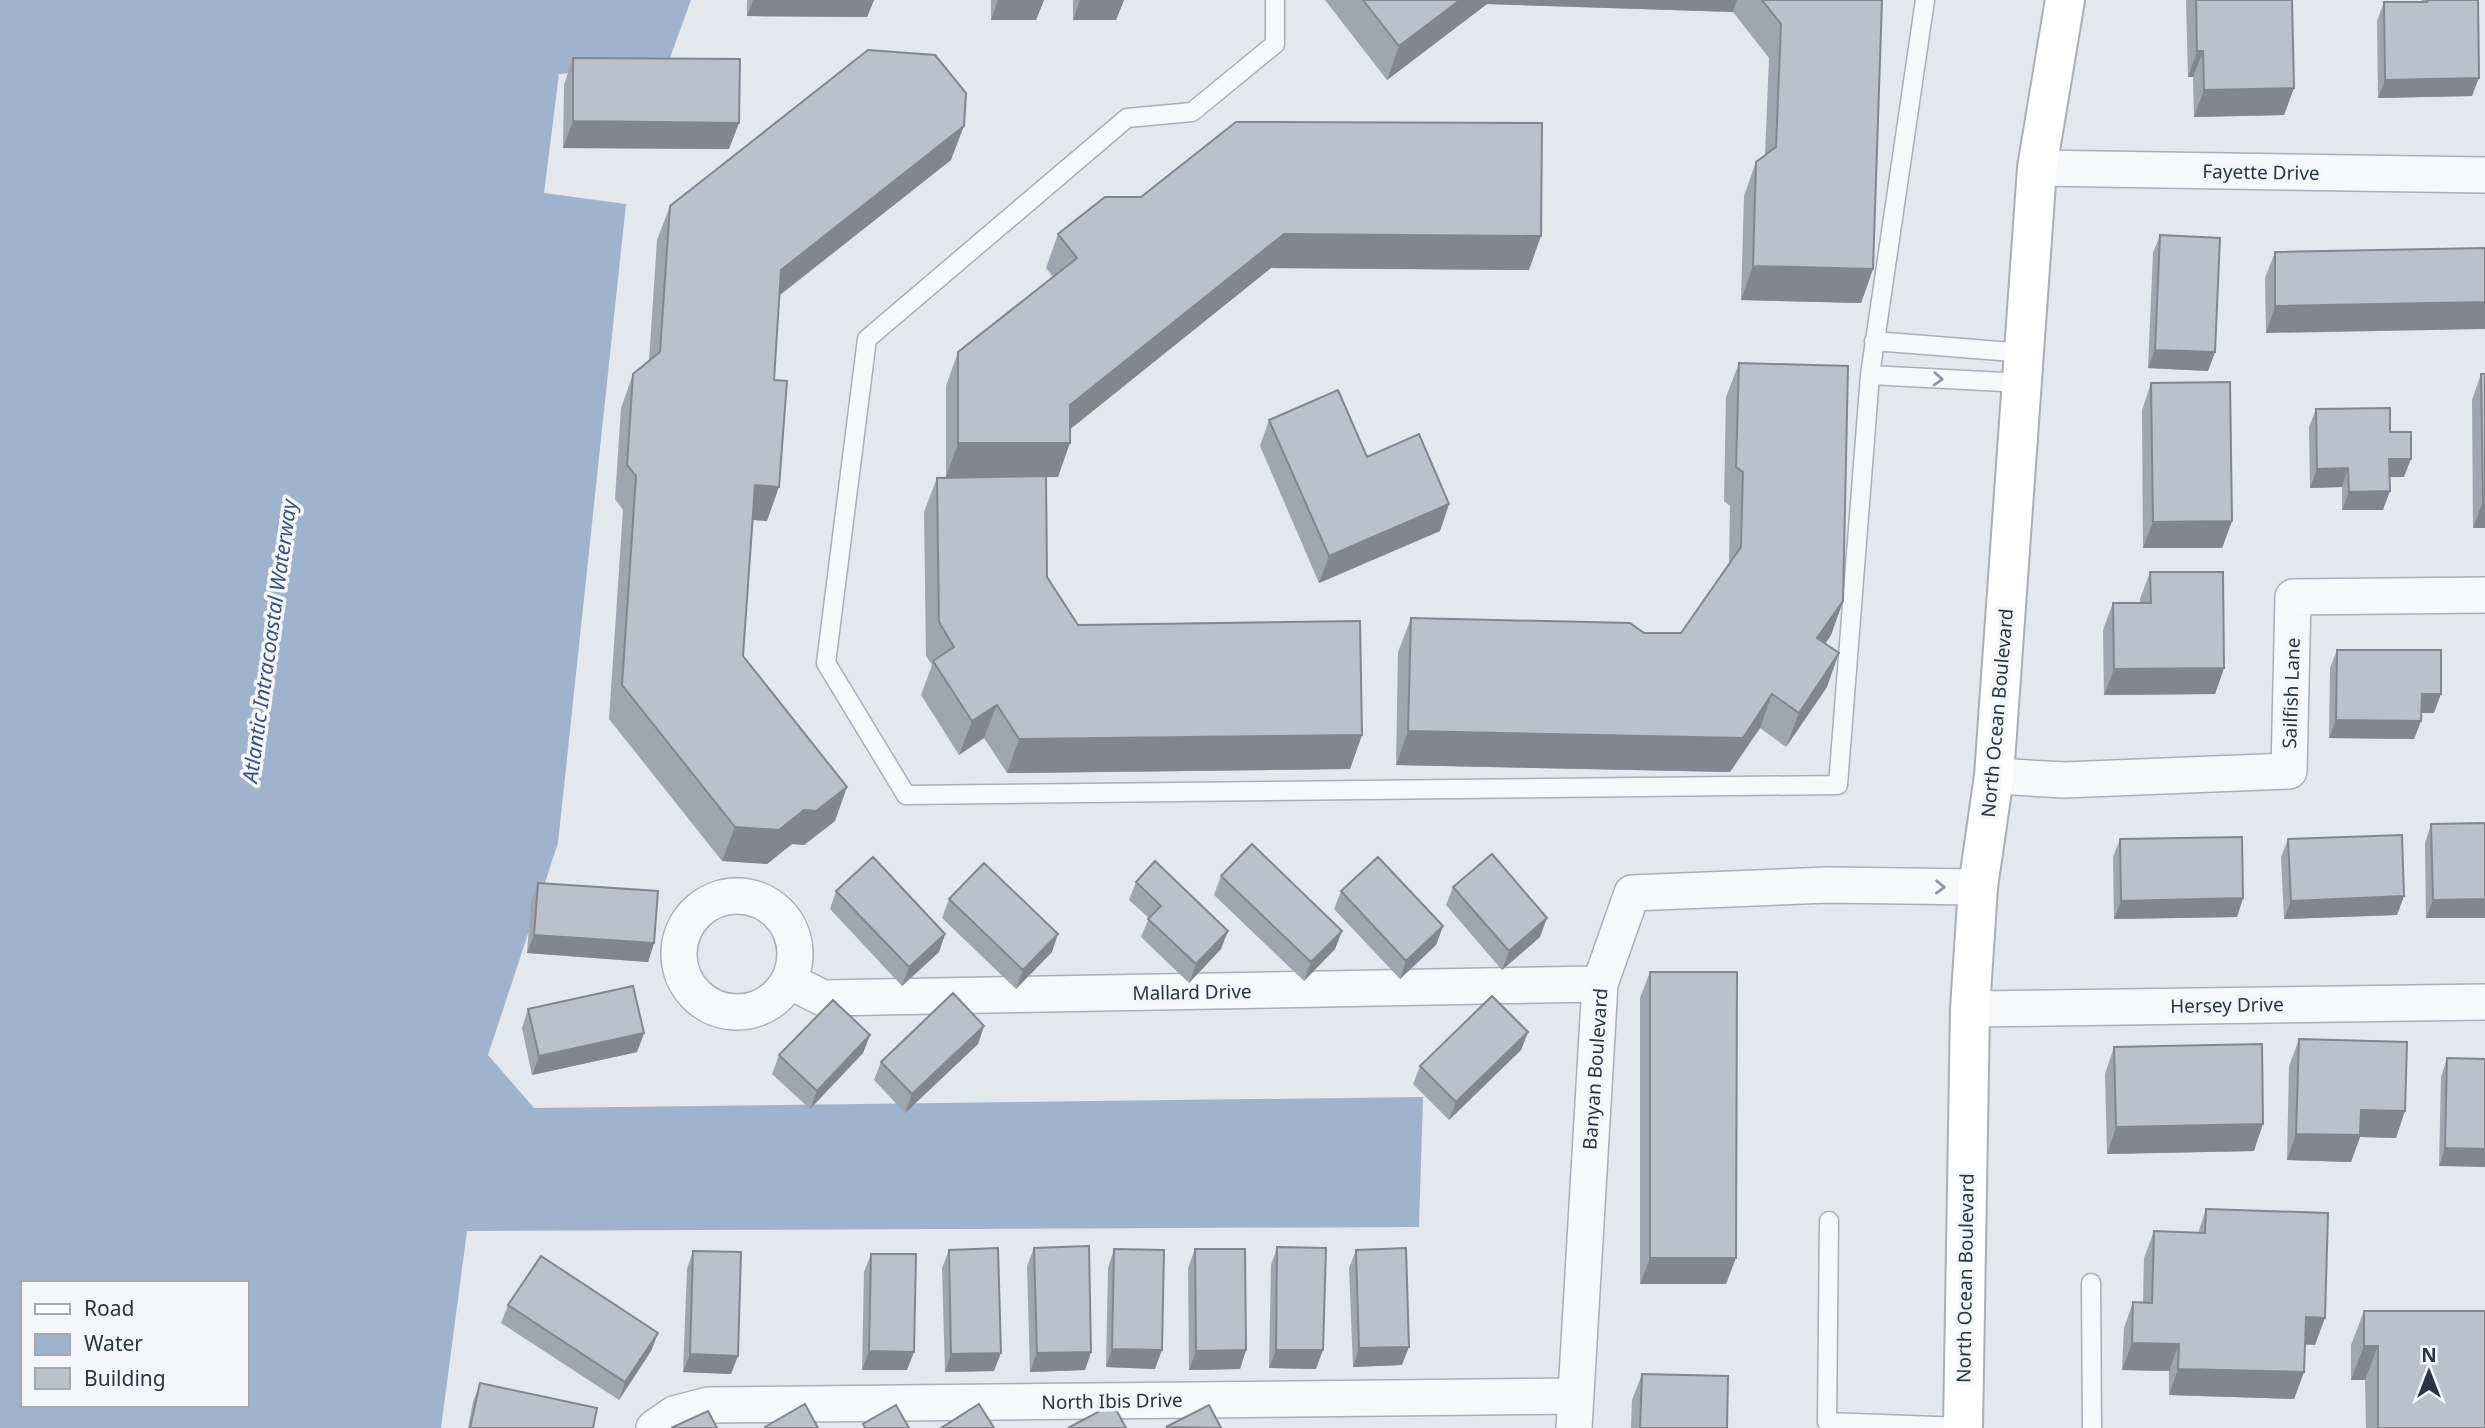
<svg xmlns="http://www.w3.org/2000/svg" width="2485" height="1428" font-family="'Noto Sans',sans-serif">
	<rect width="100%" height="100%" fill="#e4e7ec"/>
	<!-- water -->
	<path fill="#9fb4cc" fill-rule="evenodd" d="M0,0H691L667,66L559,74L544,193L626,204L558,843L488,1055L534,1108L1423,1097L1419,1227L467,1231L441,1428H0ZM23,1283H247V1405H23Z"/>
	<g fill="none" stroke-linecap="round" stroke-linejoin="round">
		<defs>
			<path id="lane" d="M1275,0V44L1192,112L1127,118L867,339L826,663L906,795L1838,785L1870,375L1925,0
				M1874,341L2025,353
				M1870,375L2023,383
				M1829,1221L1827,1422L1963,1427
				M2091,1283L2092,1428"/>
			<path id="street" d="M2037,168L2485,175
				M1994,776L2064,780L2289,771L2293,597L2485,595
				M679 954a58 58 0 1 1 116 0a58 58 0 1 1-116 0Z
				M789,981L823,998L1600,984
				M1970,1009L2485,1002
				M654,1428L674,1414L708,1405L1575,1396
				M1574,1428L1600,984L1632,893L1827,885L1978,887"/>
			<path id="secondary" d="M1963,1428L1970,1009L1978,887L1994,776L2037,168L2065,0"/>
		</defs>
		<!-- lane casing -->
		<use href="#lane" stroke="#a9aeb7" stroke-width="21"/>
		<!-- street casing -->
		<use href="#street" stroke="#a9aeb7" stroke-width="38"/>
		<!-- secondary casing -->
		<use href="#secondary" stroke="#a9aeb7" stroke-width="42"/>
		<!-- lane -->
		<use href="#lane" stroke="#f7f8fa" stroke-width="18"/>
		<!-- street -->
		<use href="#street" stroke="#f7f8fa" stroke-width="35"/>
		<!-- secondary -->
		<use href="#secondary" stroke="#fff" stroke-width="38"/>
	</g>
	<!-- wall -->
	<path fill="#a1a5ae" d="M747,0H874L867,17L747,16Z
		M991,0H1044L1036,20H991Z
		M1073,0H1124L1116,20H1073Z
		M1325,0H1882L1873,269L1861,303L1741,300L1744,196L1756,162L1765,155L1769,58L1733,12L1487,4L1387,80Z
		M2186,0H2292L2294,88L2284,115L2194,117L2193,77H2188Z
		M2422,0H2478L2472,96L2378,98L2377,21L2384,2H2421Z
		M573,58L729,149L563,148L564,85Z
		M951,160L779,296L774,380L767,521L753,520L743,656L835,821L804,845L792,844L767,864L722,861L609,719L623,510L615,499L621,408L633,374L649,361L657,240L670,206Z
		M1058,234L1529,270L1271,268L1070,429L1058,477H1046L1047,577L1078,625L1362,735L1350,769L1007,773L984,738L959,755L921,695L932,665L926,656L924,512L937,478L1001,477H946V386L958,352L1053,277L1046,268Z
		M2160,235L2215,352L2208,371L2148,368L2153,253Z
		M2485,248L2266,333L2265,278L2275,252Z
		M1739,363L1843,601L1831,635L1825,644L1827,687L1786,747L1760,728L1730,772L1396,765L1398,652L1411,618L1644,633H1681L1729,564L1730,506L1724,501L1726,397Z
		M2481,374H2485V528H2473L2472,400Z
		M2151,383L2232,521L2222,548H2143L2142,410Z
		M2316,409L2404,477H2390L2383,510H2342V487L2310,488L2309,427Z
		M1269,420L1367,457L1449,504L1440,531L1319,583L1260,446Z
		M2150,572L2224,668L2215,694L2104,695L2103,630L2113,603H2140V599Z
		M2337,650L2434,713H2421V721L2414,739L2329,738L2330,668Z
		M2485,823L2426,918L2425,843L2431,824Z
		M2120,839L2243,898L2237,917L2114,919L2113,857Z
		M2288,839L2404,896L2397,915L2284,919L2281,857Z
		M1221,876L1342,931L1335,949L1304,981L1214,895Z
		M1136,882L1221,949L1189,983L1141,937L1149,918L1129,900Z
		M538,883L654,943L648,962L527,953L531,901Z
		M1453,887L1540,937L1502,970L1446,905Z
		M836,891L945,934L939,952L902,986L830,909Z
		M1341,891L1443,926L1436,945L1400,979L1334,909Z
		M949,899L1052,952L1016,989L942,918Z
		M1650,972L1726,1284H1640V998Z
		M528,1009L644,1033L637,1052L532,1075L522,1028Z
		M984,1026L978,1044L905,1113L874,1080L881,1062Z
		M1528,1032L1521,1050L1449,1120L1413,1084L1420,1066Z
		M870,1035L863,1053L810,1109L772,1074L779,1055Z
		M2299,1039L2396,1138L2360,1137L2351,1162L2287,1160L2289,1066Z
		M2114,1047L2254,1151L2107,1154L2105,1074Z
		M2447,1058L2485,1059L2439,1166L2441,1077Z
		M2206,1209L2315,1345L2305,1344L2304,1372L2294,1399L2169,1395V1371L2122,1370L2124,1328L2133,1302H2143L2144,1258L2154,1231L2198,1233Z
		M1277,1247L1316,1369L1269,1368L1271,1265Z
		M1034,1248L1091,1352L1085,1370L1030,1372L1027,1266Z
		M1114,1249L1155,1369L1106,1367L1108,1268Z
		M1195,1249L1246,1350L1240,1369L1189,1370L1188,1268Z
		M949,1250L994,1371L945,1372L942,1268Z
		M1356,1250L1402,1365L1353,1367L1349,1268Z
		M693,1251L731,1374L683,1372L687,1269Z
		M871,1254L907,1370H862L864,1272Z
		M508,1305L658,1333L651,1351L619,1400L501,1323Z
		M2364,1311L2485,1428H2366L2365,1380H2351V1345Z
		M1642,1374L1727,1428H1631L1632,1400Z
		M480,1383L593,1428H468L473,1402Z"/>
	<!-- shaded-wall -->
	<path fill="#83868d" d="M753,0H874L867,17L747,16Z
		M998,0H1044L1036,20H991Z
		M1080,0H1124L1116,20H1073Z
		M1460,0H1737L1733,12L1487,4L1387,80L1399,46Z
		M2197,51H2203L2193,77H2188Z
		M2479,78L2472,96L2378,98L2385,80Z
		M2294,88L2284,115L2194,117L2204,90Z
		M573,121L739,123L729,149L563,148Z
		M964,126L951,160L768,304L781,270Z
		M1284,234L1541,236L1529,270L1271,268L1058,439L1070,405Z
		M1753,266L1873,269L1861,303L1741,300Z
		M2485,302V329L2266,333L2275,306Z
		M2155,350L2215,352L2208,371L2148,368Z
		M958,443H1070L1058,477H946Z
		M2389,459H2411L2404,477H2382Z
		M2348,468L2342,487L2310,488L2317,469Z
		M755,485L779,487L767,521L743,519Z
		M2390,491L2383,510H2342L2349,492Z
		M2483,501H2485V528H2473Z
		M1449,504L1440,531L1319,583L1329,556Z
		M2232,521L2222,548H2143L2153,522Z
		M1843,601L1831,635L1805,672L1817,638Z
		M1839,653L1827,687L1786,747L1799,713Z
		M2224,668L2215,694L2104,695L2114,669Z
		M1772,694L1760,728L1730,772L1396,765L1408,731Z
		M2422,694H2441L2434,713H2415Z
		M997,705L984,738L959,755L972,721Z
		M2336,720L2421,721L2414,739L2329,738Z
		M1362,735L1350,769L1007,773L1019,739Z
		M847,787L835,821L804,845L792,844L767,864L722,861L735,827L804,810Z
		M2404,896L2397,915L2284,919L2291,901Z
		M2243,898L2237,917L2114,919L2121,901Z
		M2485,899V918H2426L2433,900Z
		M1547,918L1540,937L1502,970L1509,951Z
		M1443,926L1436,945L1400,979L1406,961Z
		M1228,931L1221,949L1189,983L1196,964Z
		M1342,931L1335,949L1304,981L1311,962Z
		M945,934L939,952L902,986L909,967Z
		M1058,934L1052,952L1016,989L1023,970Z
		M534,935L654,943L648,962L527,953Z
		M984,1026L978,1044L905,1113L912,1094Z
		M1528,1032L1521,1050L1449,1120L1456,1102Z
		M644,1033L637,1052L532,1075L539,1056Z
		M870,1035L863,1053L810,1109L817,1091Z
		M2361,1110L2405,1111L2396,1138L2360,1137L2351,1162L2287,1160L2296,1134Z
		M2263,1124L2254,1151L2107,1154L2116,1127Z
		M2445,1148L2485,1149V1167L2439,1166Z
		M1650,1258H1736L1726,1284H1640Z
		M2306,1317L2325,1318L2315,1345L2296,1344Z
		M658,1333L651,1351L619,1400L625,1382Z
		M2132,1343L2179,1344L2169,1371L2122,1370Z
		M2364,1346H2378L2365,1380H2351Z
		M1409,1347L1402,1365L1353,1367L1359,1348Z
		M1112,1349L1162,1350L1155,1369L1106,1367Z
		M1246,1350L1240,1369L1189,1370L1196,1351Z
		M1276,1350H1323L1316,1369L1269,1368Z
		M869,1351L914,1352L907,1370H862Z
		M1091,1352L1085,1370L1030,1372L1037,1353Z
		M1001,1353L994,1371L945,1372L951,1354Z
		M690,1354L738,1356L731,1374L683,1372Z
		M2178,1369L2304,1372L2294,1399L2169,1395Z"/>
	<!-- building -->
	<path fill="#bbc0ca" stroke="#83868d" stroke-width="2" d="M1363,0H1460L1399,46Z
		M1762,0H1882L1873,269L1753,266L1756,162L1776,147L1781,24Z
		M2196,0H2292L2294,88L2204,90L2203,51H2197Z
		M2427,0H2478L2479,78L2385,80L2384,2H2427Z
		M868,50L935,55L966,93L964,126L781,270L774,380L787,381L779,487L755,485L743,656L847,787L816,811L804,810L779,830L735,827L622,685L636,476L627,465L633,374L660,352L670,206Z
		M573,58L740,59L739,123L573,121Z
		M1236,122L1542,123L1541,236L1284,234L1070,405V443H958V352L1077,258L1058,234L1105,197H1141Z
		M2160,235L2220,238L2215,352L2155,350Z
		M2485,248V302L2275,306V252Z
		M1739,363L1848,366L1843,601L1817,638L1839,653L1799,713L1772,694L1743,738L1408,731L1411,618L1630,623L1644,633H1681L1741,547L1743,472L1736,467Z
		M2481,374H2485V501H2483Z
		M2230,382L2232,521L2153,522L2151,383Z
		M1338,390L1367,457L1419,434L1449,504L1329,556L1269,420Z
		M2390,408V432H2411V459H2389L2390,491L2349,492L2348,468L2317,469L2316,409Z
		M1046,476L1047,577L1078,625L1360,621L1362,735L1019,739L997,705L972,721L933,661L954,647L939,622L937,478Z
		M2150,572H2223L2224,668L2114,669L2113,603H2151Z
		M2337,650H2441V694H2422L2421,721L2336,720Z
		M2485,823V899L2433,900L2431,824Z
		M2402,835L2404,896L2291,901L2288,839Z
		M2242,837L2243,898L2121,901L2120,839Z
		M1252,844L1342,931L1311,962L1221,876Z
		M1492,854L1547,918L1509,951L1453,887Z
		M873,857L945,934L909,967L836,891Z
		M1378,857L1443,926L1406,961L1341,891Z
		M1155,861L1228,931L1196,964L1148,919L1161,906L1136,882Z
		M984,863L1058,934L1023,970L949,899Z
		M538,883L658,891L654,943L534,935Z
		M1650,972H1737L1736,1258H1650Z
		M633,986L644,1033L539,1056L528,1009Z
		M953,993L984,1026L912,1094L881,1062Z
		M1492,996L1528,1032L1456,1102L1420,1066Z
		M833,1000L870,1035L817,1091L779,1055Z
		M2299,1039L2407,1042L2405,1111L2361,1110L2360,1135L2296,1134Z
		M2262,1044L2263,1124L2116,1127L2114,1047Z
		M2447,1058L2485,1059V1149L2445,1148Z
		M2206,1209L2328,1213L2325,1318L2306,1317L2304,1372L2178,1369L2179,1344L2132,1343L2133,1302L2152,1303L2154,1231L2205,1233Z
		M1089,1246L1091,1352L1037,1353L1034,1248Z
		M1277,1247L1326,1248L1323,1350H1276Z
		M998,1248L1001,1353L951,1354L949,1250Z
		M1406,1248L1409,1347L1359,1348L1356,1250Z
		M1114,1249L1164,1250L1162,1350L1112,1349Z
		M1195,1249H1245L1246,1350L1196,1351Z
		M693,1251L741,1252L738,1356L690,1354Z
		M871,1254H916L914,1352L869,1351Z
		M541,1256L658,1333L625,1382L508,1305Z
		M2364,1311H2485V1428H2378V1346H2364Z
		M1642,1374L1728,1376L1727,1428H1640Z
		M480,1383L597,1408L593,1428H470Z
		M805,1404L818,1428H765V1427Z
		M979,1404L994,1428H941Z
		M1113,1404L1126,1428H1068Z
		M896,1405L909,1428H865L863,1424Z
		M1209,1405L1221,1428L1166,1427Z
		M708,1411L717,1428H671Z"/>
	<!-- one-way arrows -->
	<defs><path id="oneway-chevron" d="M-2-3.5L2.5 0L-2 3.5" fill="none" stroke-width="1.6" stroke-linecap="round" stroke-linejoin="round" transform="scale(1.75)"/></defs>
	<g stroke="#9196a0">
		<use href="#oneway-chevron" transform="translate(1938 379) rotate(3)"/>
		<use href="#oneway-chevron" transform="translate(1940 887) rotate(1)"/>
	</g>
	<g text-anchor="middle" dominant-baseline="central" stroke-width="7" stroke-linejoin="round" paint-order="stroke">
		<!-- street labels -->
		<g font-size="19" fill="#2b3445" stroke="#f4f6f9">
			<text transform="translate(2261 172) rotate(1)">Fayette Drive</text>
			<text transform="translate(2291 693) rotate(-88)">Sailfish Lane</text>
			<text transform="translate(1997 713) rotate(-85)">North Ocean Boulevard</text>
			<text transform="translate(1192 992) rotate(-1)">Mallard Drive</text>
			<text transform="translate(2227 1005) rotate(-1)">Hersey Drive</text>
			<text transform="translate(1595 1069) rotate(-86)">Banyan Boulevard</text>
			<text transform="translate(1965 1278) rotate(-89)">North Ocean Boulevard</text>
			<text transform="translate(1112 1401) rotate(-1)">North Ibis Drive</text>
		</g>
		<!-- water labels -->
		<g font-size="21" font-style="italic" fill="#34527a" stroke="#f4f6f9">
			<text transform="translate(269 641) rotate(-82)">Atlantic Intracoastal Waterway</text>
		</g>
	</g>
	<!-- legend -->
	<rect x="21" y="1281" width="228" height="126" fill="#f4f6f9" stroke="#a4a8b1" stroke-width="2"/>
	<rect x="35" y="1304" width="35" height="10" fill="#ffffff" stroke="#a4a8b1" stroke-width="2"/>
	<text x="84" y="1316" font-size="21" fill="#2b3445">Road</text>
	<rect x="35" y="1334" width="35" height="21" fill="#9fb4cc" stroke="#a4a8b1" stroke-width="2"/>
	<text x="84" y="1351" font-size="21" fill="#2b3445">Water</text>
	<rect x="35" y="1368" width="35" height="21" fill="#bbc0ca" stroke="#a4a8b1" stroke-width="2"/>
	<text x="84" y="1386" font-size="21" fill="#2b3445">Building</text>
	<!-- north arrow -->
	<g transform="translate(2429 1372)" stroke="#f4f6f9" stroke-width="5" paint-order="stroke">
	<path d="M0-5L12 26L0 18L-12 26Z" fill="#2b3445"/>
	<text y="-10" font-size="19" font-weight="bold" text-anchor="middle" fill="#2b3445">N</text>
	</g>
</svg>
